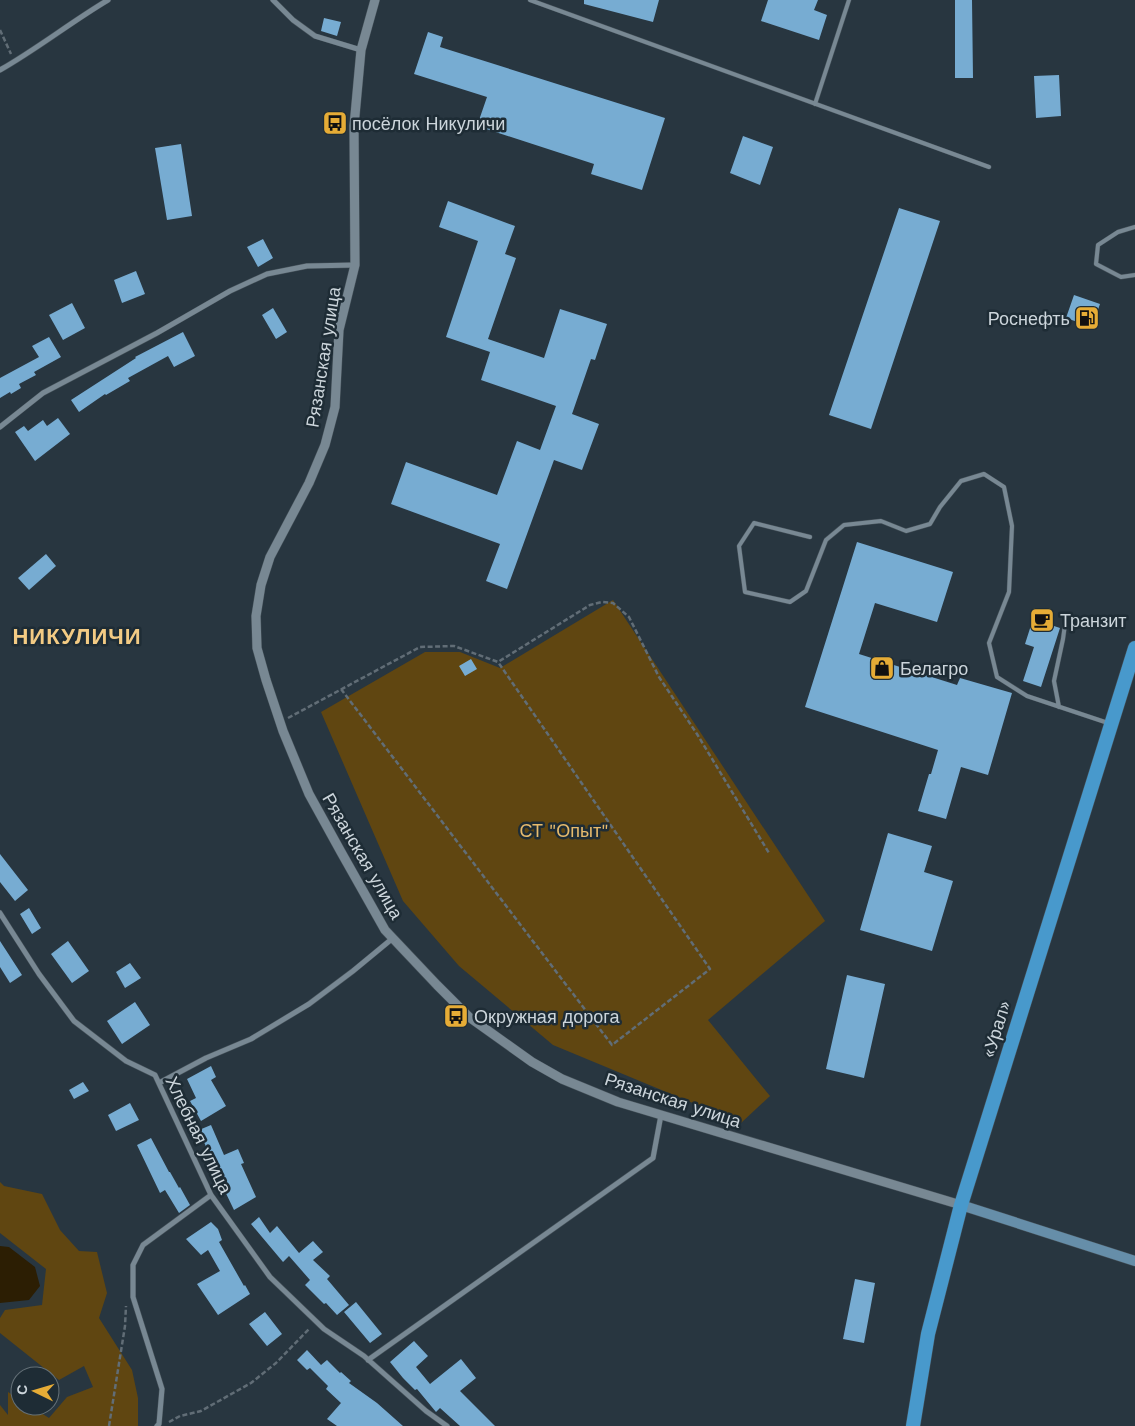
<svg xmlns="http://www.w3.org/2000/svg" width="1135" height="1426" font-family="'Work Sans',sans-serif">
	<rect width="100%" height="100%" fill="#283640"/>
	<!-- green -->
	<path fill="#604611" d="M613,600L825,921L708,1020L770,1096L741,1123L553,1045L459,966L403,901L321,712L425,652H460L500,668Z
		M0,1182L4,1186L42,1194L60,1230L79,1251L97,1252L107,1293L99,1318L132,1370L138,1398V1426H0V1405L8,1415V1392L20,1400V1406H30L49,1418L67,1397L93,1387L84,1366L59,1380L0,1333V1318L5,1310L42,1305L46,1269L0,1233Z"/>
	<!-- water -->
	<path fill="#2c1e03" d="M0,1246L9,1247L35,1267L40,1286L29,1300L0,1303Z"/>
	<!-- building -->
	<path fill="#77acd2" d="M584,0H659L653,22L584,4Z
		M768,0H818L814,10L827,15L819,40L761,21Z
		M955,0H972L973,78H955Z
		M324,18L341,22L337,36L321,31Z
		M428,32L443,37L440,47L665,118L642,190L591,174L594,164L477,126L487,97L414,74Z
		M1059,75L1061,116L1036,118L1034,76Z
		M743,136L773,147L760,185L730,173Z
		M181,144L192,216L167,220L155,148Z
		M448,201L515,226L505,254L516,258L488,339L544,358L560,309L607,324L595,360L591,359L572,414L599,424L582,470L554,460L507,589L486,581L500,544L391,504L406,462L497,495L517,441L540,450L556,406L481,380L490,352L446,337L478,241L439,227Z
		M899,208L940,221L871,429L829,415Z
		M263,239L273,258L258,267L247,247Z
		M136,271L145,294L122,303L114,280Z
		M1074,295L1100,304L1092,327L1066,318Z
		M72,303L85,328L63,340L49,315Z
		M273,308L287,332L276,339L262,315Z
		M183,332L195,356L174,367L168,356L128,378L130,381L106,395L105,394L79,412L71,400L136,358L135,357Z
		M49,337L61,357L34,372L36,375L19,384L21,388L11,394L10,392L0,398V378L39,357L32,346Z
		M58,418L70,434L35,461L15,432L24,426L28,431L43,420L47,426Z
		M857,542L953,572L937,622L875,603L859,654L957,685L960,678L1012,693L988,775L961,767L946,819L918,811L929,774H931L938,750L805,707Z
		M46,554L56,566L29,590L18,578Z
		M1033,619L1060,628L1041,687L1023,681L1034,647L1025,644Z
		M471,659L477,669L465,676L459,666Z
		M888,833L932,846L924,872L953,881L932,951L860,930Z
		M0,854L28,890L15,901L0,882Z
		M29,908L41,928L32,934L20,914Z
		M0,941L22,975L10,983L0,967Z
		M68,941L89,971L72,983L51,954Z
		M130,963L141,978L125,988L116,972Z
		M847,975L885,984L864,1078L826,1069Z
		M135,1002L150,1025L122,1044L107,1021Z
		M211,1066L216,1077L211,1080L226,1106L201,1121L190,1101L196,1098L187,1079Z
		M83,1082L89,1091L74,1099L69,1090Z
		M130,1103L139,1120L116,1131L108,1115Z
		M211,1125L224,1155L238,1149L244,1163L241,1164L256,1197L234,1210L220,1181L212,1161L199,1130Z
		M151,1138L169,1172H170L179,1188L180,1187L190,1205L179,1213L165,1190L160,1193L137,1145Z
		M259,1217L270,1233L277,1226L299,1253L313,1241L323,1252L313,1260L330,1276L327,1279L349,1305L337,1315L326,1303L324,1304L305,1285L310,1280L289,1256L283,1262L251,1224Z
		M211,1222L218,1229L222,1240L219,1242L244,1286L245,1285L250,1294L218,1315L197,1284L220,1271L208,1250L201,1255L186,1239Z
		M855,1279L875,1283L864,1343L843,1339Z
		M356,1302L382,1334L370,1343L344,1312Z
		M265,1312L282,1334L267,1346L249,1324Z
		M414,1341L428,1356L416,1367L430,1384L461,1359L476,1378L460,1391L495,1426H460L440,1408L436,1412L417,1389L415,1390L403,1378L390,1362Z
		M307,1350L321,1365L327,1360L340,1373L341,1372L351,1381L349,1383L377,1403L403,1426H337L327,1419L341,1403L326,1389L328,1386L310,1368L307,1370L297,1360Z"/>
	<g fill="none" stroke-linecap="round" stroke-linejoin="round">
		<defs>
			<path id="service" d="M530,0L989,167
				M815,104L849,0
				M1135,227L1118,232L1098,245L1096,264L1121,277L1135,275
				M810,537L754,523L739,546L745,592L790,602L806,591L826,540L844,525L881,521L906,531L930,524L940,507L961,481L984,474L1004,487L1012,526L1009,592L989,643L997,677L1027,696L1108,723
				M1059,707L1054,681L1063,639L1066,617"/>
			<path id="minor" d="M273,0L293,20L315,36L361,50
				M0,70C37,49 71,22 108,0
				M0,427L43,393L157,333L230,291L267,274L307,266L355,265
				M0,913L39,974L74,1021L126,1061L155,1075L211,1195L270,1277L324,1329L364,1356L426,1411L447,1426
				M159,1083L206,1058L251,1039L309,1004L353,971L393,938
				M368,1360L653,1158L661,1115
				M157,1426L159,1424L162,1389L133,1297V1265L143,1245L211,1195"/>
			<path id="tertiary" d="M375,0L361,50L354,126L355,265L339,330L335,407L325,445L309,483L270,557L261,585L256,616L257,648L266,680L283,731L309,794L341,852L385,930L437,985L469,1017L532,1062L562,1079L618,1102L961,1205"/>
			<path id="secondary" d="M961,1205L1135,1261"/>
			<path id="trunk" d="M913,1426L928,1334L961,1205L1135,648"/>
		</defs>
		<!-- service casing -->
		<use href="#service" stroke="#455159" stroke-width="5"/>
		<!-- minor casing -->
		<use href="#minor" stroke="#455159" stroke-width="6"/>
		<!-- tertiary casing -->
		<use href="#tertiary" stroke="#455159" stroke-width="10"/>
		<!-- secondary casing -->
		<use href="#secondary" stroke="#455159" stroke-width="11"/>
		<!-- trunk casing -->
		<use href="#trunk" stroke="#455159" stroke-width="15"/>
		<!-- path -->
		<path stroke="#616d76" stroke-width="2.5" stroke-dasharray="5 2.5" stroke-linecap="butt" d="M0,30L11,54
			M341,689L612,1045L710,969L498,662
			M288,718L420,647L454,646L498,662L590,605L602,602L613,603L629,617L659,677L697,734L769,853
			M169,1422L180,1416L201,1411L251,1383L276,1363L310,1328
			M109,1426L125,1326L126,1306"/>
		<!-- service -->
		<use href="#service" stroke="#788893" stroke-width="4"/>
		<!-- minor -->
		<use href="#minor" stroke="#788893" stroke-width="5"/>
		<!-- tertiary -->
		<use href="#tertiary" stroke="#788893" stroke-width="9"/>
		<!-- secondary -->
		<use href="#secondary" stroke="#668ea9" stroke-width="10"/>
		<!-- trunk -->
		<use href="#trunk" stroke="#4899cc" stroke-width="14"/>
	</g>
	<!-- icons -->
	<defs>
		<symbol id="bus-square" viewBox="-11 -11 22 22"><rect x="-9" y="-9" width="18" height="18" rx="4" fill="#e6ac36" stroke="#1e2c35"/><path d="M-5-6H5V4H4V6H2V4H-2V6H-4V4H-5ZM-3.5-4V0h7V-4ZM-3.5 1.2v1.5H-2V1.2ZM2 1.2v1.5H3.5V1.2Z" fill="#111"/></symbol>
		<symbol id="fuel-square" viewBox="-11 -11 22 22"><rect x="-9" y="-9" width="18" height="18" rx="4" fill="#e6ac36" stroke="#1e2c35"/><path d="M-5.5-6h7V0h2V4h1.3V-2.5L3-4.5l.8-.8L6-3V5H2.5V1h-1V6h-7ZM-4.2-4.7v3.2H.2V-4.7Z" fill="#111"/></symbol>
		<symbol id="cafe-square" viewBox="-11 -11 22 22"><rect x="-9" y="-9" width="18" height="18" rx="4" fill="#e6ac36" stroke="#1e2c35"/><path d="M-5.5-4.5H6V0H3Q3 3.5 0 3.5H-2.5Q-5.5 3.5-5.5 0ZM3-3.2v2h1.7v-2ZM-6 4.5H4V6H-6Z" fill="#111"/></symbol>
		<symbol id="shop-square" viewBox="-11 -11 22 22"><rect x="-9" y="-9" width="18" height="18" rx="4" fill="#e6ac36" stroke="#1e2c35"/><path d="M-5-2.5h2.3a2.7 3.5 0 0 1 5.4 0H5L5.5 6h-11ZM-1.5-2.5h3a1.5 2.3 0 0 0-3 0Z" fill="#111"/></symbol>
	</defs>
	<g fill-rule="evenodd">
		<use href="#bus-square" x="321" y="109" width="28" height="28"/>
		<use href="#fuel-square" x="1073" y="304" width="28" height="28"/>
		<use href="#cafe-square" x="1028" y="606" width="28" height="28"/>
		<use href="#shop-square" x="868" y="654" width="28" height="28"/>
		<use href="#bus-square" x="442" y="1002" width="28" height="28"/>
	</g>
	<g text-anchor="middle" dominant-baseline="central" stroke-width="5" stroke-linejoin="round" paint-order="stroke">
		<!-- poi labels -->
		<g font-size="18" fill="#ccd5db" stroke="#1e2c35" text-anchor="start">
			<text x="352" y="123">посёлок Никуличи</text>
			<text x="1070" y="318" text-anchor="end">Роснефть</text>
			<text x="1060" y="620">Транзит</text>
			<text x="900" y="668">Белагро</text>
			<text x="474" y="1016">Окружная дорога</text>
		</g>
		<!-- street labels -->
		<g font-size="18" fill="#ccd5db" stroke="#1e2c35">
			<text transform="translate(323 357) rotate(-81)">Рязанская улица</text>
			<text transform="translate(363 856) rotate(60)">Рязанская улица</text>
			<text transform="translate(996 1029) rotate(-73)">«Урал»</text>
			<text transform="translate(673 1100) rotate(18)">Рязанская улица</text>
			<text transform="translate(199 1135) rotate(64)">Хлебная улица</text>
		</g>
		<!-- park labels -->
		<g font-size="18" fill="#e7bb6d" stroke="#1e2c35">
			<text x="564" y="830">СТ "Опыт"</text>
		</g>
		<!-- district labels -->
		<g font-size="22" font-weight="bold" letter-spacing="1" fill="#f3cb84" stroke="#1e2c35">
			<text x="77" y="636">НИКУЛИЧИ</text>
		</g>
	</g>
	<!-- north arrow -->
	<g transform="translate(35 1391) rotate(275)"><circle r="24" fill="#1e2c35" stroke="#647077"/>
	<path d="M0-4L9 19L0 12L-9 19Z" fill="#e6ac36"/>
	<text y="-8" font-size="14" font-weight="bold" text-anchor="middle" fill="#ccd5db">С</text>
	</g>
</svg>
